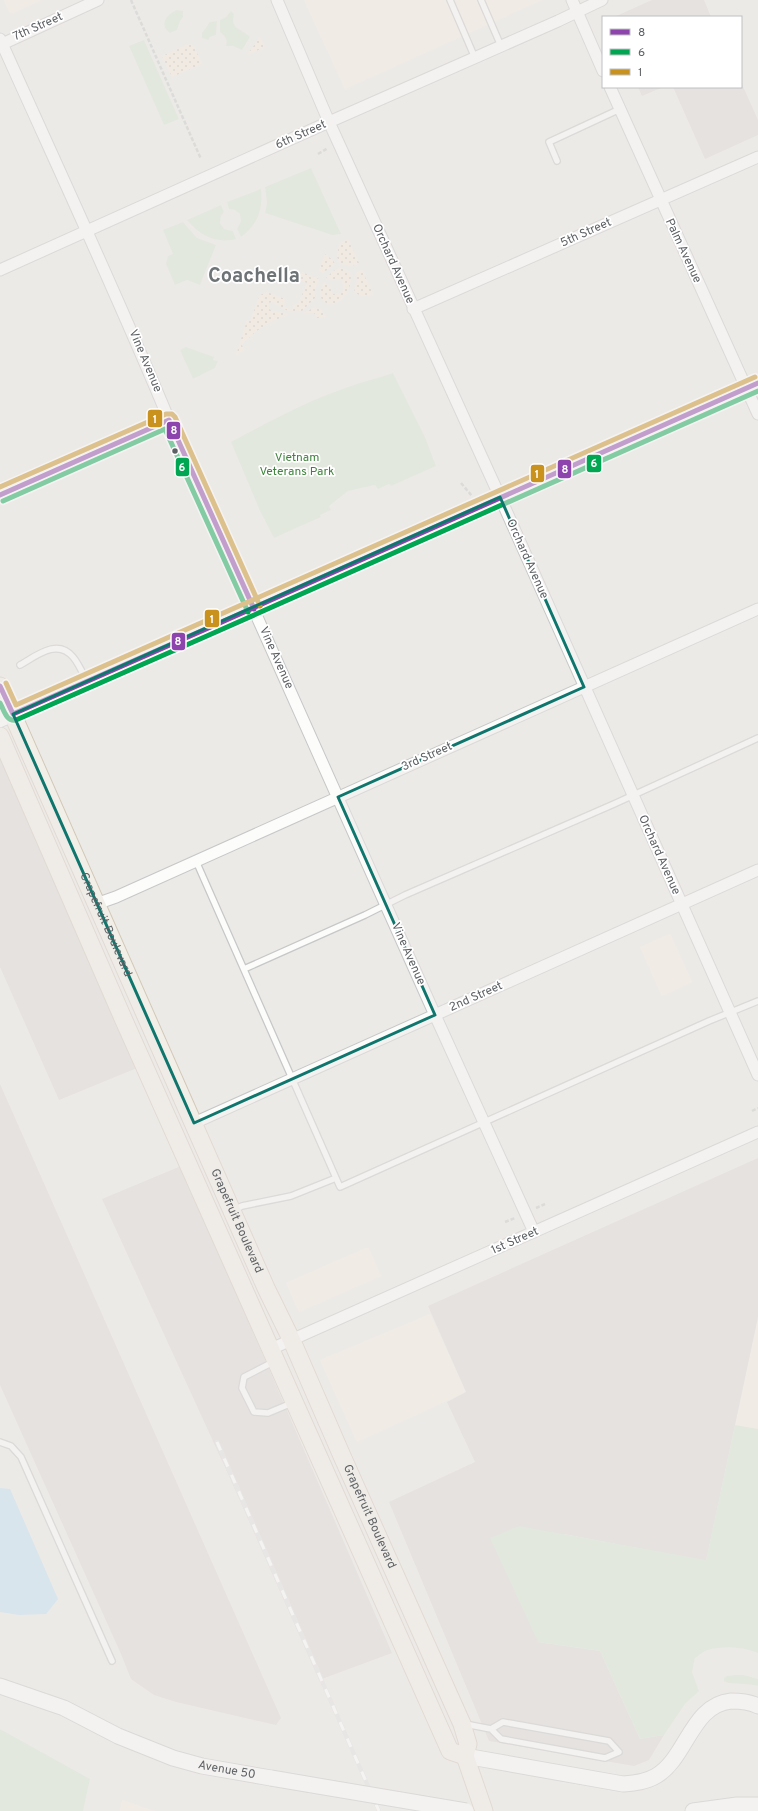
<svg xmlns="http://www.w3.org/2000/svg" width="758" height="1811" font-family="Overpass,sans-serif">
	<defs>
		<pattern id="sand-dots" width="8" height="8" patternUnits="userSpaceOnUse"><rect width="8" height="8" fill="#f3ecde"/><path d="M2 2h.1M6 6h.1" fill="none" stroke="#c8c3b8" stroke-width="1.8" stroke-linecap="round"/></pattern>
	</defs>
	<rect width="100%" height="100%" fill="#eceae7"/>
	<!-- commercial -->
	<path fill="#f4eee1" d="M4,0H42L13,13L9,12Z
		M304,0H542L345,89Z
		M670,934L692,982L662,996L640,947Z
		M368,1247L381,1276L299,1312L286,1283Z
		M430,1314L466,1392L357,1442L320,1360Z
		M758,1317V1429L735,1425Z
		M122,1800L151,1810L155,1811H120Z"/>
	<!-- industrial -->
	<path fill="#dcd9d7" d="M652,0H704L711,17H614Z
		M741,82L758,120V135L705,159L673,87H741Z
		M638,87H663L642,96Z
		M0,757L137,1068L59,1100L0,967Z
		M0,1084L281,1718L276,1725L176,1702L154,1695L131,1679L121,1654L0,1385Z
		M758,1158V1317L706,1561L564,1534L538,1642L600,1651L640,1739L664,1735L649,1760L634,1766L489,1741L389,1502L475,1462L447,1402L466,1392L428,1306Z
		M181,1166L392,1653L319,1680L229,1476L102,1199Z"/>
	<!-- green -->
	<path fill="#d7e7d3" d="M177,10L183,11V17L180,21L177,30L170,33C158,25 167,14 177,10Z
		M231,11L234,14C230,30 242,28 250,37L242,50L233,46H226C228,39 225,36 220,32V20L226,17Z
		M217,21L216,35L210,37L208,40L202,38V33L210,22Z
		M144,40L179,119L164,125L129,46Z
		M311,168L341,234L332,235L265,213L267,203L265,187Z
		M261,189C263,209 258,225 241,237L237,229L241,221L240,214L235,210L229,209L227,202Z
		M221,205L224,212L221,216L220,223L224,229L233,231L236,239C216,244 200,236 187,220Z
		M183,222L197,238L216,245L200,285L187,280L175,285L166,264L168,256L173,254L163,230Z
		M186,347L214,357L213,360L218,361L215,368L193,379L180,350Z
		M393,373L425,437L436,466L391,486L389,484L378,489L375,485L348,491L329,506L331,510L320,515L321,517L274,538L260,511L231,442C270,421 309,400 351,386C365,381 379,378 393,373Z
		M735,1425L758,1429V1653C743,1647 724,1646 708,1650C703,1651 699,1656 695,1658L692,1672L699,1691L685,1704L664,1735L640,1739L600,1651L538,1642L490,1538L519,1526L706,1560Z
		M735,1675H744L758,1679V1686C748,1683 729,1685 724,1681V1678L727,1676Z
		M0,1729L90,1779L83,1811H0Z"/>
	<!-- sand -->
	<path fill="url(#sand-dots)" d="M260,37L265,47L247,55Z
		M189,44L194,46L202,64L172,77L162,56Z
		M348,239L359,263L352,266L340,264L337,257L339,244Z
		M325,254L333,260L335,264L323,273L319,271Z
		M341,268L350,272C354,286 343,307 327,304L321,298L320,292L324,282L330,286L332,294L342,293L344,286L341,279L336,280L326,278L333,271Z
		M362,270L373,294C366,297 361,297 354,292L357,280L356,273Z
		M302,272L319,279L315,290V298L302,311H288L272,302L269,303V309L271,310L290,315C270,320 256,330 242,345L244,351L236,355L247,320L250,321L260,295L267,292L285,299L284,307L292,310L295,303L298,304L299,302L307,283L299,280Z
		M313,308L320,309L326,317L317,318L314,313H304Z"/>
	<!-- water -->
	<path fill="#bee0f4" d="M0,1488L10,1489L58,1599L46,1614L19,1615L0,1612Z"/>
	<g fill="none" stroke-linecap="round" stroke-linejoin="round">
		<defs>
			<path id="service" d="M450,0L475,58
				M481,0L501,46
				M557,161L549,142L620,109
				M20,665C36,656 57,638 73,657C79,664 83,674 87,682
				M196,861L340,1187L709,1021L758,1001
				M244,969L365,915L405,895L614,804L758,738
				M234,1210L242,1206L291,1196L336,1178
				M275,1361L244,1377L242,1388L254,1412L268,1413L292,1403
				M0,1442L11,1446L21,1457L112,1661
				M465,1724L491,1729L501,1739L605,1758L619,1752L609,1741L503,1722L491,1729"/>
			<path id="minor" d="M277,0L329,122L500,497L758,1075
				M572,0L603,71
				M0,39C57,166 116,292 169,420L435,1015L534,1232
				M0,45L98,0
				M610,87L758,414
				M0,270L329,122L558,21L602,0
				M413,309L758,157
				M0,495L169,420
				M96,904L116,897L758,609
				M194,1123L758,870
				M271,1349L758,1132"/>
			<path id="tertiary" d="M0,720C253,609 505,495 758,383"/>
			<g id="secondary">
				<path id="s1" d="M0,1686L64,1708L118,1736L173,1758L202,1766L271,1778"/>
				<path d="M465,1756L623,1784C634,1783 646,1782 656,1776C687,1758 691,1705 731,1701C740,1701 750,1702 758,1706"/>
				<path d="M693,1811L737,1805H758"/>
			</g>
			<g id="primary">
				<path id="s2" d="M0,686L266,1288L292,1341L342,1456L462,1724L468,1744L465,1756L484,1811"/>
				<path d="M0,736L122,1016L450,1751L465,1756"/>
			</g>
		</defs>
		<!-- service casing -->
		<use href="#service" stroke="#c6c7c7" stroke-width="8"/>
		<!-- minor casing -->
		<use href="#minor" stroke="#c6c7c7" stroke-width="13"/>
		<!-- tertiary casing -->
		<use href="#tertiary" stroke="#c6c7c7" stroke-width="16"/>
		<!-- secondary casing -->
		<use href="#secondary" stroke="#c6c7c6" stroke-width="17"/>
		<!-- primary casing -->
		<use href="#primary" stroke="#d2c8b7" stroke-width="19"/>
		<!-- path -->
		<path stroke="#c6cbc8" stroke-width="2.5" stroke-dasharray="4 2" stroke-linecap="butt" d="M131,0L201,159
			M318,154L328,148
			M461,483L472,496
			M752,1111L758,1108
			M536,1208L545,1204
			M505,1222L515,1218"/>
		<!-- service -->
		<use href="#service" stroke="#fcfcfb" stroke-width="5.5"/>
		<!-- minor -->
		<use href="#minor" stroke="#fcfcfb" stroke-width="11"/>
		<!-- tertiary -->
		<use href="#tertiary" stroke="#fcfcfb" stroke-width="14"/>
		<!-- secondary -->
		<use href="#secondary" stroke="#fcfcfb" stroke-width="15"/>
		<!-- primary -->
		<use href="#primary" stroke="#f2efe9" stroke-width="17"/>
		<defs>
			<path id="rail" d="M217,1442L379,1811"/>
		</defs>
		<!-- rail casing -->
		<use href="#rail" stroke="#e3e2e2" stroke-width="4.5"/>
		<!-- rail -->
		<use href="#rail" stroke="#fff" stroke-width="3" stroke-dasharray="9" stroke-linecap="butt"/>
		<defs>
			<path id="secondary-bridge" d="M271,1778L466,1811"/>
		</defs>
		<!-- secondary-bridge casing -->
		<use href="#secondary-bridge" stroke="#c6c7c6" stroke-width="17" stroke-linecap="butt"/>
		<!-- secondary-bridge -->
		<use href="#secondary-bridge" stroke="#fcfcfb" stroke-width="15"/>
		<defs>
			<path id="bus-1" d="M0,495L169,420L254,609
				M0,686L13,714C262,605 510,493 758,383"/>
			<path id="bus-2" d="M3,501L165,429L248,612
				M0,703C4,710 6,722 16,720C264,612 510,500 758,391"/>
			<path id="bus-3" d="M0,487L166,414H172L175,417L260,606
				M6,683L16,705C264,597 509,486 755,377"/>
		</defs>
		<!-- bus-1 casing -->
		<use href="#bus-1" stroke="#fff" stroke-width="8"/>
		<!-- bus-2 casing -->
		<use href="#bus-2" stroke="#fff" stroke-width="8"/>
		<!-- bus-3 casing -->
		<use href="#bus-3" stroke="#fff" stroke-width="8"/>
		<!-- bus-1 -->
		<use href="#bus-1" stroke="#8e44ad" stroke-width="5"/>
		<!-- bus-2 -->
		<use href="#bus-2" stroke="#00a651" stroke-width="5"/>
		<!-- bus-3 -->
		<use href="#bus-3" stroke="#c9911e" stroke-width="5"/>
	</g>
	<!-- marked area -->
	<path d="M0 0H758V1811H0ZM500,497L584,687L338,797L435,1015L194,1123L13,714Z" fill="#eceae7" fill-opacity=".55" fill-rule="evenodd"/>
	<path fill="none" stroke="#0f766e" stroke-width="3" stroke-linejoin="round" d="M500,497L584,687L338,797L435,1015L194,1123L13,714Z"/>
	<!-- markers -->
	<circle fill="#5d6164" stroke="#fff" stroke-width="1.5" cx="175" cy="451" r="3.5"/>
	<g text-anchor="middle" dominant-baseline="central" stroke-width="3.5" stroke-linejoin="round" paint-order="stroke">
		<!-- street labels -->
		<g font-size="12" fill="#5d6164" stroke="#fff">
			<text transform="translate(38 27) rotate(-24)">7th Street</text>
			<text transform="translate(301 135) rotate(-24)">6th Street</text>
			<text transform="translate(586 233) rotate(-24)">5th Street</text>
			<text transform="translate(683 251) rotate(65)">Palm Avenue</text>
			<text transform="translate(393 264) rotate(66)">Orchard Avenue</text>
			<text transform="translate(145 361) rotate(67)">Vine Avenue</text>
			<text transform="translate(527 559) rotate(66)">Orchard Avenue</text>
			<text transform="translate(276 658) rotate(66)">Vine Avenue</text>
			<text transform="translate(427 757) rotate(-24)">3rd Street</text>
			<text transform="translate(659 855) rotate(66)">Orchard Avenue</text>
			<text stroke="none"><textPath href="#s2" startOffset="261">Grapefruit Boulevard</textPath></text>
			<text transform="translate(408 954) rotate(66)">Vine Avenue</text>
			<text transform="translate(476 997) rotate(-24)">2nd Street</text>
			<text stroke="none"><textPath href="#s2" startOffset="585">Grapefruit Boulevard</textPath></text>
			<text transform="translate(515 1241) rotate(-24)">1st Street</text>
			<text stroke="none"><textPath href="#s2" startOffset="909">Grapefruit Boulevard</textPath></text>
			<text stroke="none"><textPath href="#s1" startOffset="243">Avenue 50</textPath></text>
		</g>
		<!-- park labels -->
		<g font-size="12" fill="#3e843c" stroke="#fff">
			<text x="297" y="458">Vietnam<tspan x="297" dy="14">Veterans Park</tspan></text>
		</g>
		<!-- town labels -->
		<g font-size="20" font-weight="bold" fill="#6e7376" stroke="#fff">
			<text x="254" y="277">Coachella</text>
		</g>
	</g>
	<g stroke="#fff" stroke-width="1.5">
		<rect x="147" y="409" width="16" height="19" rx="4" fill="#c9911e"/>
		<rect x="166" y="421" width="15" height="19" rx="4" fill="#8e44ad"/>
		<rect x="586" y="454" width="16" height="19" rx="4" fill="#00a651"/>
		<rect x="175" y="457" width="15" height="20" rx="4" fill="#00a651"/>
		<rect x="557" y="459" width="15" height="20" rx="4" fill="#8e44ad"/>
		<rect x="530" y="464" width="15" height="19" rx="4" fill="#c9911e"/>
		<rect x="204" y="609" width="16" height="19" rx="4" fill="#c9911e"/>
		<rect x="171" y="632" width="15" height="19" rx="4" fill="#8e44ad"/>
	</g>
	<g font-size="11" text-anchor="middle" font-weight="bold" fill="#fff">
		<text x="155" y="423">1</text>
		<text x="174" y="434">8</text>
		<text x="594" y="467">6</text>
		<text x="182" y="471">6</text>
		<text x="565" y="473">8</text>
		<text x="537" y="478">1</text>
		<text x="212" y="623">1</text>
		<text x="178" y="645">8</text>
	</g>
	<!-- legend -->
	<rect x="602" y="16" width="140" height="72" fill="#ffffff" stroke="#bec0c1"/>
	<rect x="610" y="29" width="20" height="6" fill="#8e44ad" stroke="#bec0c1"/>
	<text x="638" y="36" font-size="12" fill="#5d6164">8</text>
	<rect x="610" y="49" width="20" height="6" fill="#00a651" stroke="#bec0c1"/>
	<text x="638" y="56" font-size="12" fill="#5d6164">6</text>
	<rect x="610" y="69" width="20" height="6" fill="#c9911e" stroke="#bec0c1"/>
	<text x="638" y="76" font-size="12" fill="#5d6164">1</text>
</svg>
